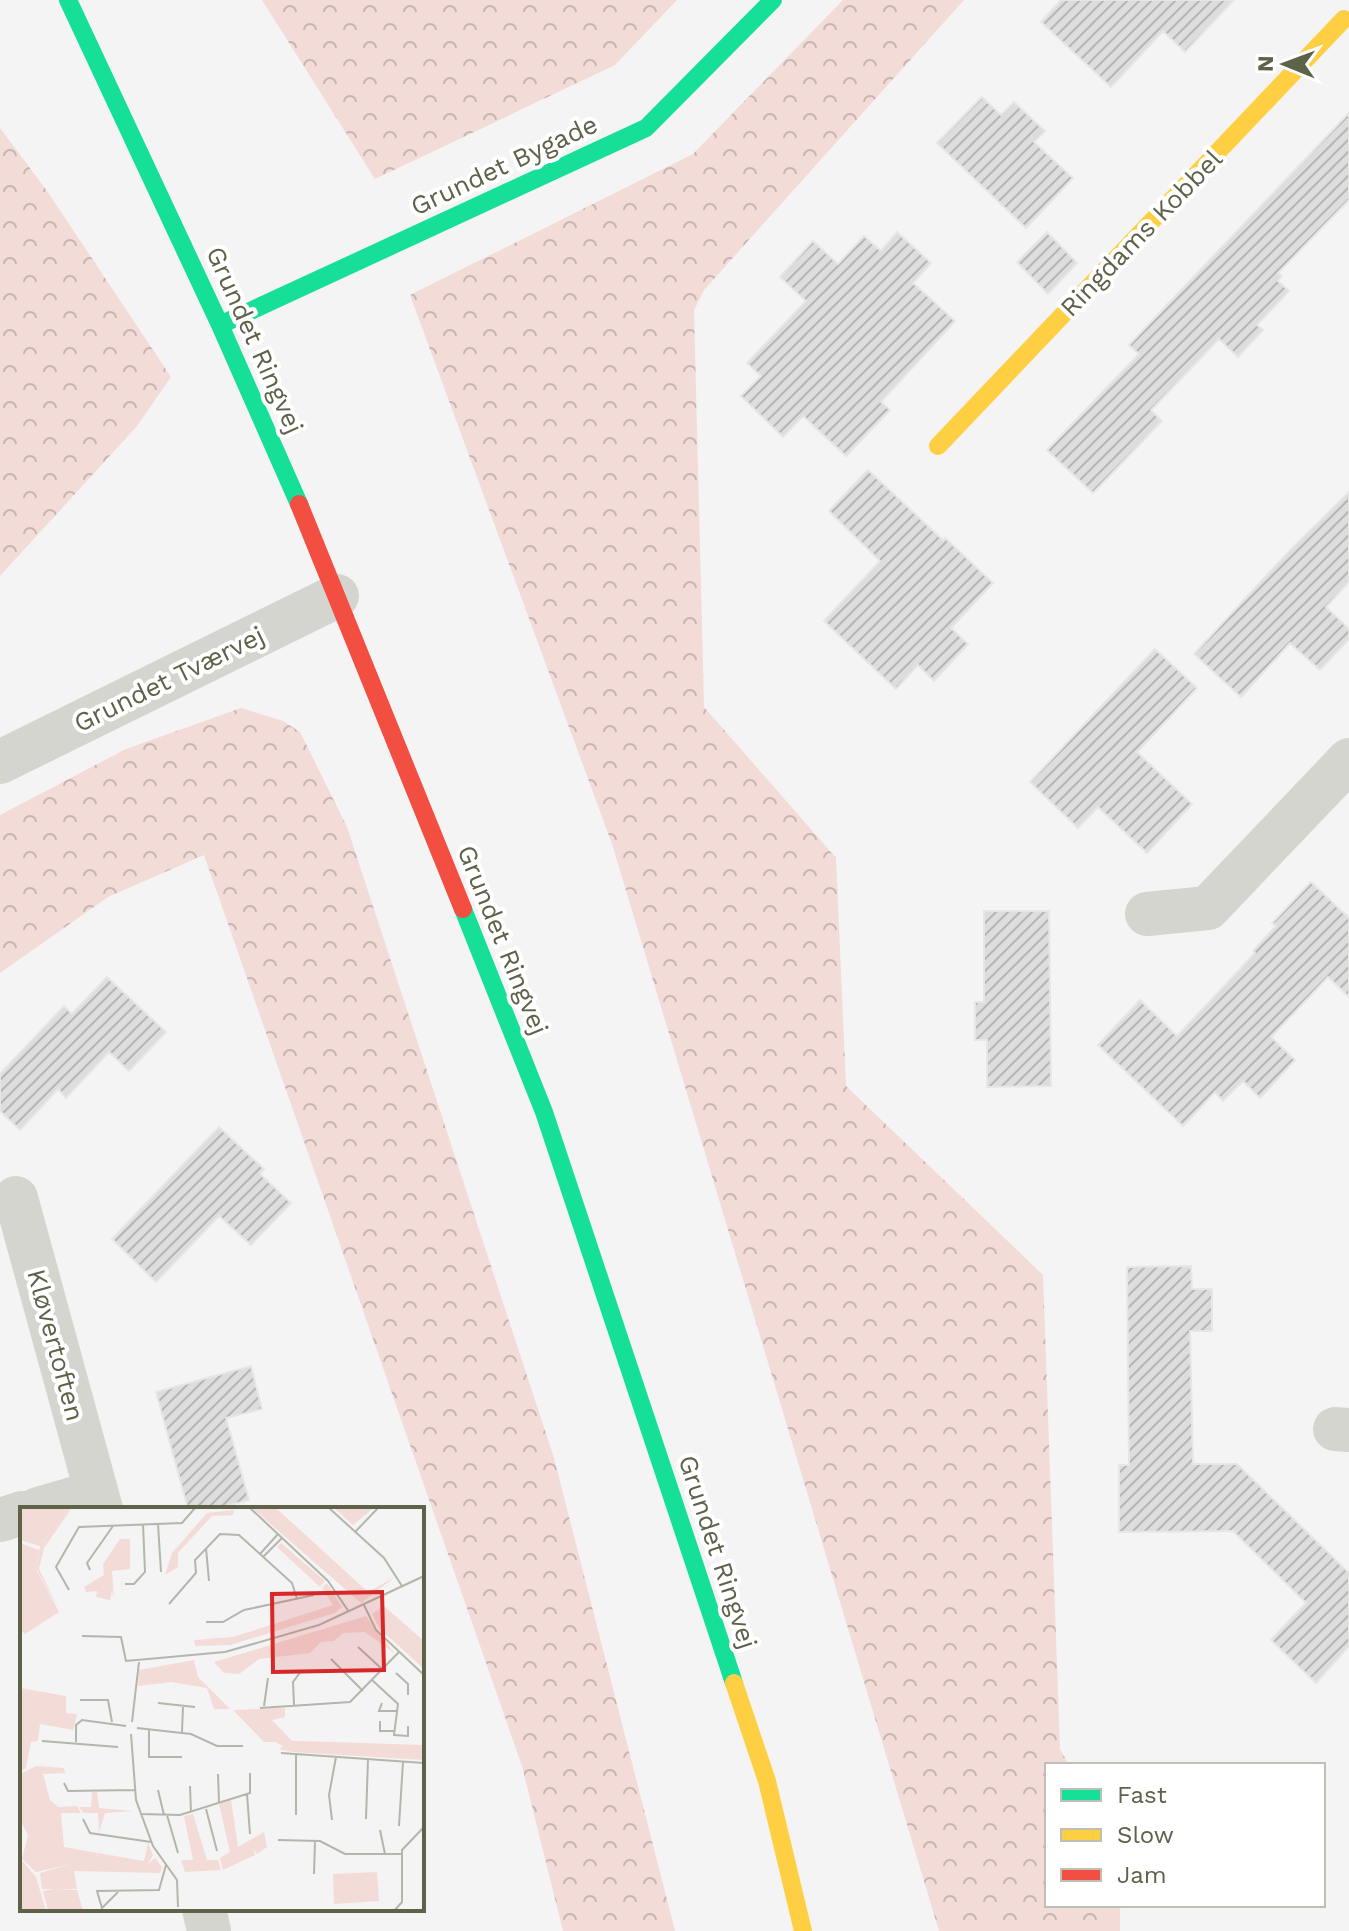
<svg xmlns="http://www.w3.org/2000/svg" width="1349" height="1931" font-family="'Work Sans',sans-serif">
	<defs>
		<pattern id="forest-crowns" width="20" height="18" patternUnits="userSpaceOnUse" patternTransform="scale(2)"><rect width="20" height="18" fill="#f3dbd8"/><path d="M2 6a3 3 0 1 1 6 0M12 15a3 3 0 1 1 6 0" fill="none" stroke="#c8b5b1"/></pattern>
		<pattern id="building-hatch" width="6" height="6" patternUnits="userSpaceOnUse" patternTransform="scale(2)"><rect width="6" height="6" fill="#dcdddc"/><path d="M-1 1l2-2M0 6l6-6M5 7l2-2" fill="none" stroke="#b6b7b4"/></pattern>
	</defs>
	<rect width="100%" height="100%" fill="#f4f4f4"/>
	<!-- forest -->
	<path fill="url(#forest-crowns)" d="M262,0H677L615,65L375,179Z
		M843,0H964L704,290L694,310L704,707L836,858L846,1086L1043,1275L1060,1749L1069,1765H1047V1905H1120V1931H939L612,844L410,295L693,154Z
		M0,128L47,191L171,377L137,426L0,576Z
		M241,708L283,721L300,732L347,827L554,1458L675,1931H563L522,1766L204,855L108,897L0,973V815L126,749Z"/>
	<!-- building -->
	<path fill="url(#building-hatch)" stroke="#e6e7e5" stroke-width="2" d="M1061,0H1234L1185,52L1163,31L1111,87L1041,22Z
		M982,97L1001,115L1014,102L1045,131L1034,142L1073,178L1026,228L937,143Z
		M1349,113V200L1278,273L1282,276L1278,281L1289,291L1257,325L1263,330L1238,357L1219,339L1151,410L1162,421L1093,493L1047,450L1139,354L1129,345Z
		M897,232L931,263L913,283L955,321L881,402L890,410L846,456L803,416L783,437L741,396L761,376L747,363L806,301L780,277L813,241L838,264L864,236L881,251Z
		M1047,232L1077,263L1048,294L1017,262Z
		M868,470L943,540L945,538L993,583L951,628L968,644L934,681L918,665L896,689L824,621L880,561L829,511Z
		M1349,492V582L1326,607L1349,629V639L1320,670L1290,643L1241,697L1194,654L1291,549Z
		M1155,649L1197,688L1137,752L1192,804L1147,853L1098,807L1078,828L1030,782Z
		M1311,882L1349,918V997L1328,977L1271,1037L1295,1060L1260,1098L1243,1081L1223,1101L1215,1092L1183,1126L1098,1045L1140,1000L1177,1036L1255,953L1253,951L1276,926L1272,923Z
		M984,911H1049L1051,1086L987,1087V1040H975V1002H984Z
		M107,977L166,1032L129,1071L109,1052L66,1098L58,1089L20,1130L0,1111V1074L64,1006L72,1014Z
		M219,1127L264,1169L260,1174L291,1203L251,1245L219,1216L156,1282L112,1239Z
		M1191,1266L1192,1289H1212V1331H1190L1193,1464H1237L1349,1573V1646L1316,1683L1271,1640L1306,1603L1233,1531L1119,1532V1465H1129L1127,1267Z
		M251,1366L262,1409L226,1418L249,1500L215,1509H188L156,1392Z"/>
	<g fill="none" stroke-linecap="round" stroke-linejoin="round">
		<!-- street -->
		<path stroke="#d4d5cf" stroke-width="44" d="M0,762L337,596
			M1147,914L1208,908L1349,760
			M16,1198L101,1509
			M1335,1429L1349,1430
			M38,1509L96,1492
			M0,1520L22,1513
			M204,1909L209,1931"/>
		<!-- fast -->
		<path stroke="#16e098" stroke-width="18" d="M68,0L220,325L299,504
			M220,325L646,128L773,0
			M463,909L544,1112L734,1683"/>
		<!-- slow -->
		<path stroke="#ffcf43" stroke-width="18" d="M938,446L1344,19
			M734,1683L767,1781L803,1931"/>
		<!-- jam -->
		<path stroke="#f24e42" stroke-width="18" d="M299,504L463,909"/>
	</g>
	<g text-anchor="middle" dominant-baseline="central" stroke-width="8" stroke-linejoin="round" paint-order="stroke">
		<!-- street labels -->
		<g font-size="26" fill="#5d6249" stroke="#fff">
			<text transform="translate(504 165) rotate(-25)">Grundet Bygade</text>
			<text transform="translate(1141 233) rotate(-46)">Ringdams Kobbel</text>
			<text transform="translate(255 340) rotate(66)">Grundet Ringvej</text>
			<text transform="translate(169 679) rotate(-26)">Grundet Tværvej</text>
			<text transform="translate(503 940) rotate(68)">Grundet Ringvej</text>
			<text transform="translate(56 1345) rotate(75)">Kløvertoften</text>
			<text transform="translate(718 1552) rotate(72)">Grundet Ringvej</text>
		</g>
	</g>
	<!-- overview -->
	<g transform="translate(20 1507)">
		<rect width="404" height="404" fill="#f4f4f4"/>
		<path d="M0,0H51L20,39L0,33ZM100,32H110V62L92,64L94,91L92,84L90,93L76,90L77,84L66,85L64,80L84,68L83,57ZM0,36L19,43L16,62L39,105L5,127L0,123ZM174,153L178,170L210,202H194L187,181L151,175L118,179L119,163ZM0,181L46,189V206L57,207L53,223L20,217L18,234L11,235L6,261L0,265ZM265,201V210L252,213L273,235H244L213,203ZM16,259L44,261L45,266L23,267L30,293L38,300L57,299L61,306H41L44,340L77,346V351L78,346L124,354L128,336L133,348L127,358L135,351L142,360L140,366L54,364L57,382H22L20,366L51,357L16,365L2,352L8,328L0,313V267ZM72,285H77L79,301L113,304L85,306L79,325L78,306H63L59,300H71ZM211,293L218,340L244,325L247,340L237,347L233,341L235,348L203,363L200,351L210,345L199,297ZM173,307L187,353H198L201,363L165,365L161,353H173L164,309ZM357,365L359,394L314,397L313,367ZM34,382L57,383L63,404H28L23,384Z" fill="#f3dbd8"/>
		<path d="M51,0H101L51,2L24,41L19,62L38,101L16,61L20,39ZM231,0H255L348,85L375,70L341,96ZM313,0H355L333,18ZM214,3L213,8L192,9L158,46V60L145,68L152,46L187,6ZM261,36L305,74L300,80L257,40ZM307,76L322,100L315,106L210,138L175,139L174,133L213,130L313,98L302,81ZM364,99L404,134V162L359,121L352,107ZM346,109L374,146L345,125L323,126L314,134L301,135L290,146L239,152L219,167L204,166L194,155ZM404,230V253L272,245L259,242L263,239L251,233L402,238ZM0,351L16,370L26,404H0Z" fill="#f3dbd8"/>
		<path fill="none" stroke="#b3b6ab" stroke-width="2" d="M229,0L308,74L329,105M308,0L364,51L382,79M138,17L141,65M335,25L359,0M186,41L189,74M240,47L258,27M243,50L262,31M70,63L67,56L93,19M105,77H114L125,65L123,17M49,83L36,60L59,20L162,16L175,1L200,0M149,97L176,66L175,53L200,27L219,28L272,76L277,92M344,98L356,123L404,168M186,115H203L224,103L294,88M62,129L101,130L106,154L205,145L299,118L404,69M338,140L362,162M311,152L343,184M376,166L388,177V188M352,173L378,197L374,228L388,229V219M60,193H88L92,215M138,196L175,200M362,196L359,204H377M274,198L273,175L282,163M244,199L248,171M240,201L330,195L379,145M360,214V224H375M112,215L119,155M117,221L171,227L197,239H223M129,222V250H162M162,225L163,200M111,227L116,293L133,339L157,373L158,400M22,234L98,240M56,235V218L62,213L106,219M261,246L404,256M276,247V308M198,267L199,295M44,276L48,284L115,283M170,279L171,306M138,283L144,308M227,287L230,327M186,302L197,344M120,307L160,308L230,286V266M147,308L158,346M63,312L70,326L131,335M346,312L348,252M312,313L309,288L316,250M379,319L383,255M360,323L365,347M258,333L300,334L325,347H382M294,367L295,334M98,385L82,401L77,384L139,383L146,358M374,404L382,395V343L404,320"/>
		<path fill="#d62828" fill-opacity="0.15" stroke="#d62828" stroke-width="4" d="M362,85L364,163L253,165L252,87Z"/>
		<rect width="404" height="404" fill="none" stroke="#5d6249" stroke-width="4"/>
	</g>
	<!-- legend -->
	<rect x="1045" y="1763" width="280" height="144" fill="#ffffff" stroke="#bec0b6" stroke-width="2"/>
	<rect x="1061" y="1789" width="40" height="12" fill="#16e098" stroke="#bec0b6" stroke-width="2"/>
	<text x="1117" y="1803" font-size="24" fill="#5d6249">Fast</text>
	<rect x="1061" y="1829" width="40" height="12" fill="#ffcf43" stroke="#bec0b6" stroke-width="2"/>
	<text x="1117" y="1843" font-size="24" fill="#5d6249">Slow</text>
	<rect x="1061" y="1869" width="40" height="12" fill="#f24e42" stroke="#bec0b6" stroke-width="2"/>
	<text x="1117" y="1883" font-size="24" fill="#5d6249">Jam</text>
	<!-- north arrow -->
	<g transform="translate(1285 64) rotate(271)" stroke="#ffffff" stroke-width="6" paint-order="stroke">
	<path d="M0-6L14 30L0 20L-14 30Z" fill="#5d6249"/>
	<text y="-12" font-size="22" font-weight="bold" text-anchor="middle" fill="#5d6249">N</text>
	</g>
</svg>
